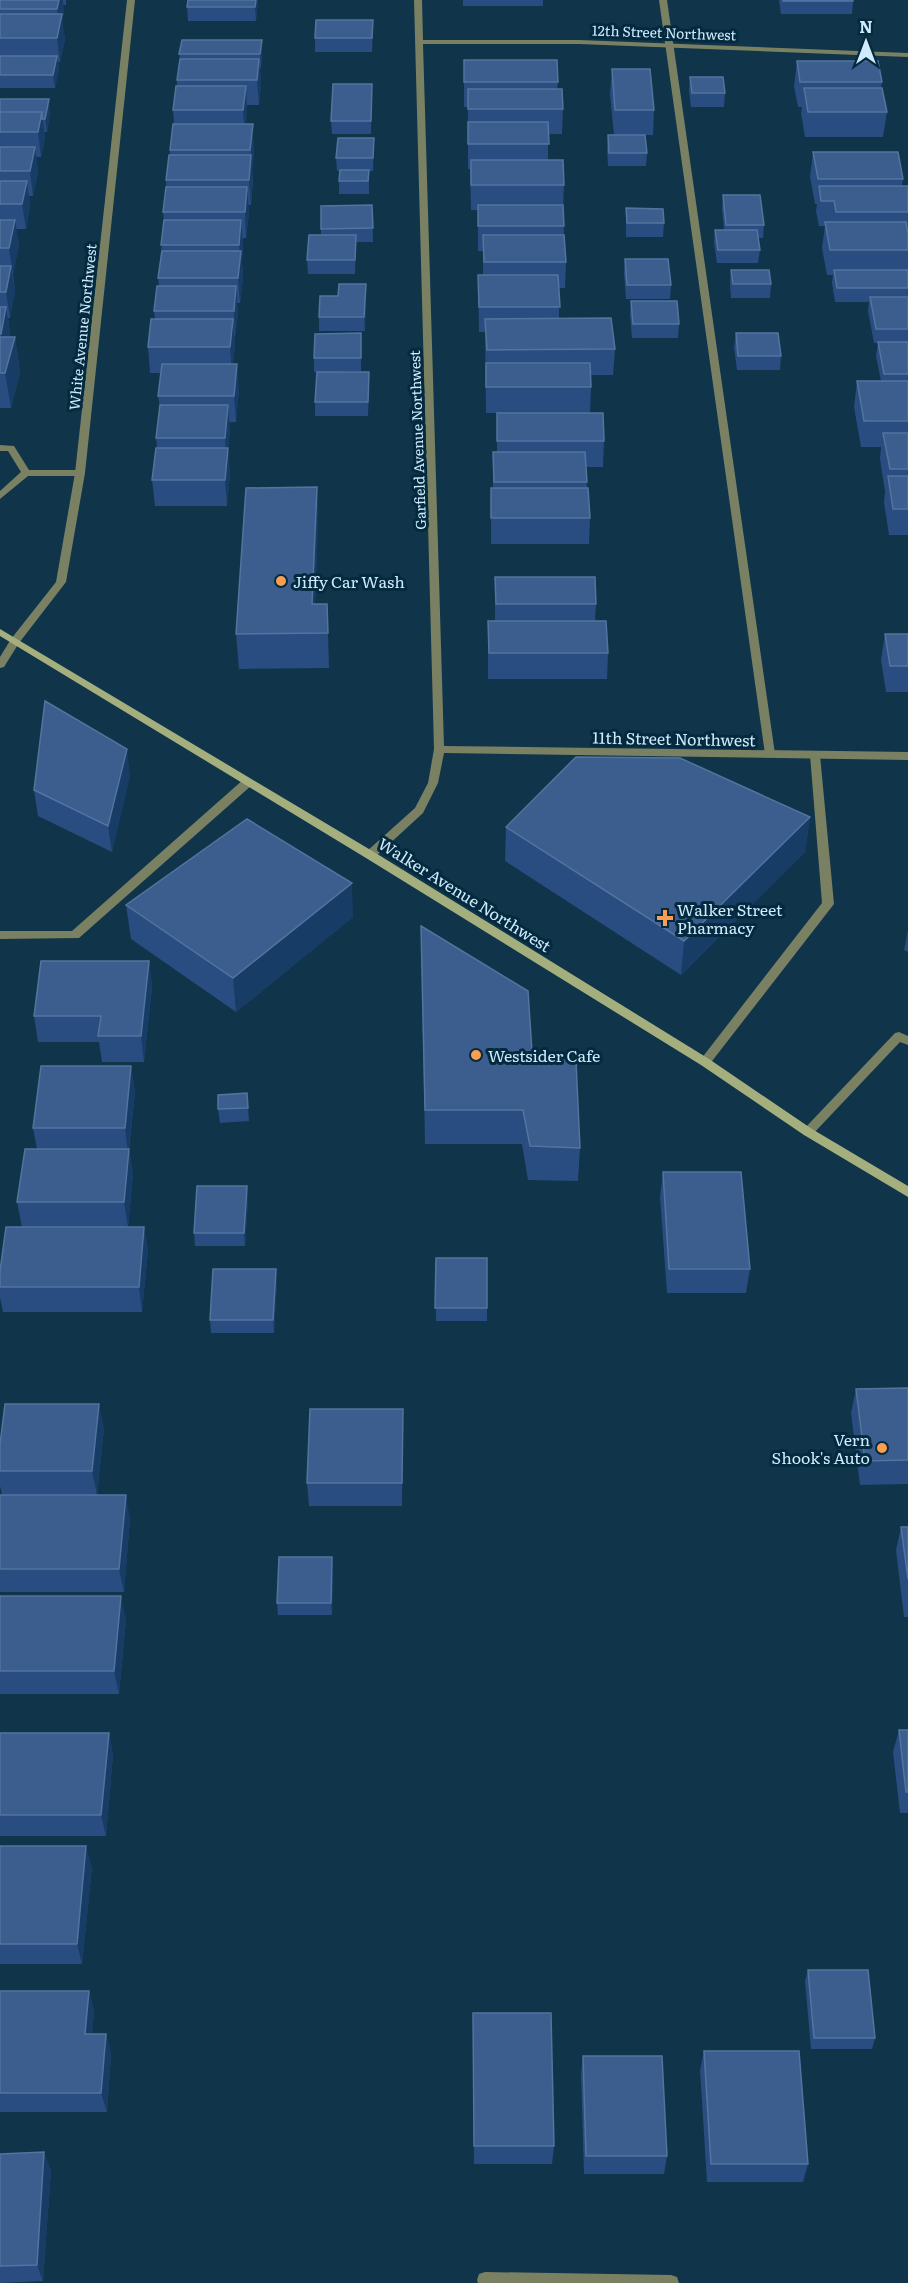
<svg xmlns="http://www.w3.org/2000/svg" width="908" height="2283" font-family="Literata,serif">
	<rect width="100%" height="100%" fill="#103449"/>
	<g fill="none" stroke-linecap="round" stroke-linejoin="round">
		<!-- lane -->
		<path fill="#7a8162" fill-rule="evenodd" d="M659,0H667L775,754L770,758L765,754Z
			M0,445L14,446L29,470H80L85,473L80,476H28L0,499V491L21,472L8,451H0Z
			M815,751L820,755L834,904L709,1065H701L699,1062L701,1059L822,903L810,755Z
			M248,778L253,782L252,785L79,938L0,939V931H72L244,779Z
			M899,1032L908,1036V1045L900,1042L812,1135H804L802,1132L804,1129L895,1033Z"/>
		<!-- street -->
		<path fill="#7a8162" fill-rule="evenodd" d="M127,0H135L85,473L66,582L19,643L4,667L0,668V657L11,639L56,582L75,473Z
			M414,0H422L423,40H579L908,53V57L579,44H423L444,746L908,752V760L444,753L438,783L423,813L374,858H366L365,855L366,852L415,808L428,783L434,749Z
			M485,2272L671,2275L677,2277L679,2283H478L477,2280L479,2274Z"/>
		<!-- secondary -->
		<path fill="#a4af7d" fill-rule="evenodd" d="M0,629L374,852L709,1059L812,1129L908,1186V1197L804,1135L701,1065L366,858L0,636Z"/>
	</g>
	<!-- wall -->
	<path fill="#294d80" d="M0,0H66V5H63L64,12L62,21L65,39L60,62H58L59,69L55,88H0Z
		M188,0H258L256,21H188L187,7Z
		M463,0H543V6H463Z
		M779,0H853V1L852,14H781Z
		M373,20L372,52H315V38Z
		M262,40V53L261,68H260L261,84L259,105H247L246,124L254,149L252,171L253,180L251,205H248L249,212L246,238H243V245L242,262L243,277L240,303H237L238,312L235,337H234L235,345L233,364L239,390L236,422H229L230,430L228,449L230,474L227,506H155L152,480L157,448L156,438L160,408L158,396L161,373H150L148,347L155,319L154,311L159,286L158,278L164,223L163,212L166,187V180L170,155V150L174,124L173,110L177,86V80L180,59L179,54Z
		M464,60L558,82L557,89L563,109L562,134H548V160L564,185L563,210L564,235L566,262L565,288H559V318L615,349L613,375H590L591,387L590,413L604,441L603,467H586L587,488L590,518L589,544H491V488H493V452H497V413H486L485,332H479L478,275H483V251H478V210H471L470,169H468V107H464Z
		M797,61L882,82L881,88L887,112L883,137H805L801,113L802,107H798L794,86Z
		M612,69L654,110L653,135H645L647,153L646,166H608L607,149L608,135H614L610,94Z
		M690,77L725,93L724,107H691L689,91Z
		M372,84L371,134H332L331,121Z
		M0,99L50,113L47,132H44L45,137L41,157H36L38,172L33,196H29L30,206L26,229H16L19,245L13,274L15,291L10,318H8L10,332L9,337H15L20,372L11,408H0Z
		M374,138L373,171H369V194H339V171H337L336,158Z
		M813,152L903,179L902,186H908V535H889L884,502L885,492L880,459L881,447H861L854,407L857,381H881L876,356L878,343H874L868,311L869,302H835L832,283L833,275H827L822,248L825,226H819L816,211L817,204H815L810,177Z
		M723,195L764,225L763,238H758L760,250L758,263H717L714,243L715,230H724L722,209Z
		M372,205L373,242H356L355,274H308L307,260L321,235V206Z
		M626,208L664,223L663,237H626Z
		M625,259L671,285L670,299H626L624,273Z
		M731,270L771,284L770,298H731L730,283Z
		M366,298L365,331H319V317Z
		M631,301L679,324L678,338H632L630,315Z
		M361,333V371L314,372V358Z
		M736,333L781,356L780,370H737L734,347Z
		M369,386L368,416H315V402Z
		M317,487L318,522L315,604H327L329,668L239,669L236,634Z
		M495,577L596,604L595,621L608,653L607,679H488V621H495Z
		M885,634H908V692H886L881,660Z
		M130,775L112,852L38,816L34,790Z
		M810,817L805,852L681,975L505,861L506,827Z
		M126,905L353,917L236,1012L131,939Z
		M421,926L532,1052L580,1148L578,1181L528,1180L522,1144H425Z
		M908,930V952L904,950Z
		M149,961L152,987L144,1062H102L99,1042H38L34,1016Z
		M131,1066L135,1092L129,1149L133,1174L128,1227H144L148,1251L142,1312H3L0,1298V1271L22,1227L17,1202L37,1149L33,1128Z
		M247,1093L249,1121L220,1123L218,1109Z
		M663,1172L750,1269L746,1293H667L660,1197Z
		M247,1186L248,1200L245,1246H195L194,1233Z
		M436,1258H487V1321H436Z
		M277,1282L274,1333H211L210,1320Z
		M908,1388V1484L860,1485L851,1413L856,1389Z
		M403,1409L402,1506H309L307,1483Z
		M104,1428L97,1495H2L0,1486V1444Z
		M0,1495L130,1519L124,1592H0Z
		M901,1527H908V1617H904L896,1550Z
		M332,1557L333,1570L332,1615H278L277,1603Z
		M0,1596L126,1619L119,1694H0Z
		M899,1730H908V1813H900L893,1752Z
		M0,1733H109L113,1755L106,1836H0Z
		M0,1846L92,1867L82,1964H0Z
		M808,1970L875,2038L872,2049H811L805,1981Z
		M0,1991H89L94,2011L92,2034H106L111,2053L107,2112H0Z
		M473,2032L554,2146L552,2164H474Z
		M704,2051L808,2164L803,2182H707L700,2070Z
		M583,2056L667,2156L664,2174H584L581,2075Z
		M0,2154L51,2170L43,2281L0,2283Z"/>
	<!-- shaded-wall -->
	<path fill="#173c65" d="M59,0H63L64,12L62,21L65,39L60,62L57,38L59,27L57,9Z
		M256,0H258L256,21L255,7Z
		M262,40V53L261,68L260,54Z
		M57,56L59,69L55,88L53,75Z
		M259,59L261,84L259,105L257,80Z
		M246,86L247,110L245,135L243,110Z
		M49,99L50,113L47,132L45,119Z
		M42,112L45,137L41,157L38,132Z
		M253,124L254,149L251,205L249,180Z
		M35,147L38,172L33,196L30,171Z
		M27,181L30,206L26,229L22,204Z
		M247,187L249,212L246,238L245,212Z
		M15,220L19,245L13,274L9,248Z
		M241,220L243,245L242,262L243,277L240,303L238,278L240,260L239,245Z
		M356,235V248L355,274V260Z
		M11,266L15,291L10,318L6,292Z
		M366,284V298L365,331L364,317Z
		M236,286L238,312L235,337L234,311Z
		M6,307L10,332L4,360L1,334Z
		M233,319L235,345L232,373L230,347Z
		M15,337L20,372L11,408L5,373Z
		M237,364L239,390L236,422L234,396Z
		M369,372V386L368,416V402Z
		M228,405L230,430L228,449L230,474L227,506L225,480L227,462L225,438Z
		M317,487L318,522L314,633L312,604Z
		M127,749L130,775L112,852L108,826Z
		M810,817L805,852L681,975L684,941Z
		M352,883L353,917L236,1012L233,978Z
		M149,961L152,987L144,1062L141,1036Z
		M131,1066L135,1092L128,1153L125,1128Z
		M129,1149L133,1174L128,1227L124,1202Z
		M247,1186L248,1200L245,1246L244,1233Z
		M144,1227L148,1251L142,1312L139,1287Z
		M276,1269L277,1282L274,1333L273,1320Z
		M99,1404L104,1428L97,1495L92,1471Z
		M403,1409V1433L402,1506V1483Z
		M126,1495L130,1519L124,1592L119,1569Z
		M332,1557L333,1570L332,1615L331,1603Z
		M121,1596L126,1619L119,1694L114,1671Z
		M109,1733L113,1755L106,1836L101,1815Z
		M86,1846L92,1867L82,1964L77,1944Z
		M89,1991L94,2011L91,2053L85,2034Z
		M106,2034L111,2053L107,2112L101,2093Z
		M44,2152L51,2170L43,2281L37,2265Z"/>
	<!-- building -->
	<path fill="#3b5e8e" stroke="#52749f" stroke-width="1.5" d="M0,0H59L57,9H0Z
		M188,0H256L255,7H187Z
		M783,0H853V1H783Z
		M0,14H62L57,38H0Z
		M316,20H373L372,38H315Z
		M182,40H262L260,54H179Z
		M0,56H57L53,75H0Z
		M180,59H259L257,80H177Z
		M464,60H557L558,82H464Z
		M797,61H878L882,82H800Z
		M612,69H650L654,110H615Z
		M690,77H723L725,93H692Z
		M333,84H372L371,121H331Z
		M176,86H246L243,110H173Z
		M804,88H882L887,112H808Z
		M468,89H562L563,109H468Z
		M0,99H49L45,119H42V112H0Z
		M0,112H42L38,132H0Z
		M468,122H548L549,144H468Z
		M173,124H253L250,150H170Z
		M608,135H645L647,153H609Z
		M338,138H374L373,158H336Z
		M0,147H35L30,171H0Z
		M813,152H898L903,179H818Z
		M169,155H251L249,180H166Z
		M471,160H563L564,185H471Z
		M340,170H369L368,181H339Z
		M0,181H27L22,204H0Z
		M819,186H908V212H836L834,201H821Z
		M166,187H247L245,212H163Z
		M723,195H760L764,225H726Z
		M372,205L373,228L321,229V206Z
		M478,205H563L564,226H478Z
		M626,208L663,209L664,223H627Z
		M0,220H15L9,248H0Z
		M164,220H241L239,245H161Z
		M825,222H906L908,234V250H830Z
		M715,230H757L760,250H718Z
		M309,235H356L355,260H307Z
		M483,235H564L566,262H484Z
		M162,251H241L238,278H158Z
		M625,259H668L671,285H627Z
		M0,266H11L6,292H0Z
		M731,270H769L771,284H733Z
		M834,270H908V288H837Z
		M478,275H558L560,307H479Z
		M339,284H366L364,317H319L320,296H338Z
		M157,286H236L234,311H154Z
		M870,297H908V329H876Z
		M631,301H677L679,324H633Z
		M0,307H6L1,334H0Z
		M611,318L615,349L487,350L485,319Z
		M151,319H233L230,347H148Z
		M361,333V358H314L315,334Z
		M736,333H778L781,356H738Z
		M0,337H15L5,373H0Z
		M878,342H908V374H884Z
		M486,363H590L591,387H486Z
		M162,364H237L234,396H158Z
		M317,372H369L368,402H315Z
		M857,381H908V421H864Z
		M160,405H228L225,438H156Z
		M497,413H603L604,441H497Z
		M883,433H908V469H890Z
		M156,448H228L225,480H152Z
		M493,452H585L587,482H494Z
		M888,476H908V509H893Z
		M317,487L312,604H327L328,633L236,634L246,488Z
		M491,488H588L590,518H491Z
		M495,577H595L596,604H496Z
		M488,621H606L608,653H489Z
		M885,634H908V666H890Z
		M45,701L127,749L108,826L34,790Z
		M576,757L680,758L810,817L684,941L506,827Z
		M247,819L352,883L233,978L126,905Z
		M421,926L528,991L532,1052L576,1061L580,1148L530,1146L523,1110H425Z
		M41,961H149L141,1036H98L101,1016H34Z
		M41,1066H131L125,1128H33Z
		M247,1093L248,1108L218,1109V1095Z
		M25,1149H129L124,1202H17Z
		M663,1172H741L750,1269H669Z
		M197,1186H247L244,1233H194Z
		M6,1227H144L139,1287H0V1271Z
		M436,1258H487V1308H435Z
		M213,1269H276L273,1320H210Z
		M908,1388V1460L865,1461L856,1389Z
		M5,1404H99L92,1471H0V1444Z
		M310,1409H403L402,1483H307Z
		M0,1495H126L119,1569H0Z
		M901,1527H908V1579Z
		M279,1557H332L331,1603H277Z
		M0,1596H121L114,1671H0Z
		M899,1730H908V1792H906Z
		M0,1733H109L101,1815H0Z
		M0,1846H86L77,1944H0Z
		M808,1970H868L875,2038H814Z
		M0,1991H89L85,2034H106L101,2093H0Z
		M473,2013H551L554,2146H474Z
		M704,2051H799L808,2164H711Z
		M583,2056H662L667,2156H586Z
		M44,2152L37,2265L0,2266V2154Z"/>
	<!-- markers -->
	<g fill="#fb9e51" stroke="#042a3f" stroke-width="2">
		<circle cx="281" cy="581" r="6"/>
		<path d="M662 909h6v6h6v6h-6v6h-6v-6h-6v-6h6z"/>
		<circle cx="476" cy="1055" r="6"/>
		<circle cx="882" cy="1448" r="6"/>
	</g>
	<g text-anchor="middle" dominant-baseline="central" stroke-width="6" stroke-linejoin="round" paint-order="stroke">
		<!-- far-street labels -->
		<g font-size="14" fill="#d0ebfd" stroke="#042a3f">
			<text transform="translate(664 32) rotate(2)">12th Street Northwest</text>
			<text transform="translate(82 327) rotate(-84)">White Avenue Northwest</text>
			<text transform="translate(417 440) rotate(-92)">Garfield Avenue Northwest</text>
		</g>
		<!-- poi labels -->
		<g font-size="16" fill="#d0ebfd" stroke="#042a3f" text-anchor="start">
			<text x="293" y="581">Jiffy Car Wash</text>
			<text x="677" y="909">Walker Street<tspan x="677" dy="18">Pharmacy</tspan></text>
			<text x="488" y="1055">Westsider Cafe</text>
			<text x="870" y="1439" text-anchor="end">Vern<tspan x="870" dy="18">Shook's Auto</tspan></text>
		</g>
		<!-- street labels -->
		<g font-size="16" fill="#d0ebfd" stroke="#042a3f">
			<text transform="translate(674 738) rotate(1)">11th Street Northwest</text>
			<text transform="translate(465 894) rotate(32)">Walker Avenue Northwest</text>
		</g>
	</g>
	<!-- north arrow -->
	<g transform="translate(866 42)" stroke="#042a3f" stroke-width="4.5" paint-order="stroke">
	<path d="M0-4.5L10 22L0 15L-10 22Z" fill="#d0ebfd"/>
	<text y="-9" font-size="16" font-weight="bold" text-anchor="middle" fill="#d0ebfd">N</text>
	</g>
</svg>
